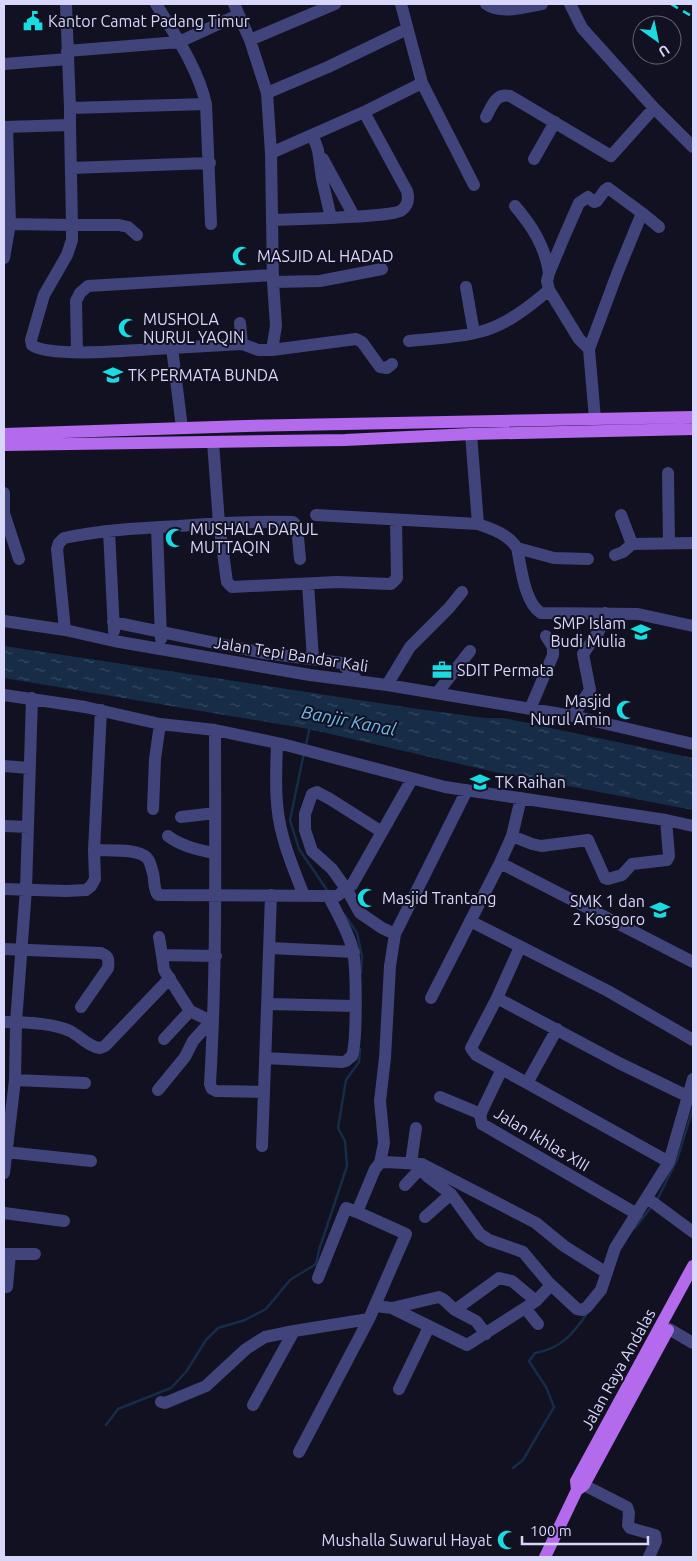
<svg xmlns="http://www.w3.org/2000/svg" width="697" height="1561" font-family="Ubuntu,sans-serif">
	<defs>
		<pattern id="water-ripples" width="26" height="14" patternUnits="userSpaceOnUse" patternTransform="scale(1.25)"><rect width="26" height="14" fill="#162c47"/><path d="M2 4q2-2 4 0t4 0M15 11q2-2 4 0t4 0" fill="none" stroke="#374a62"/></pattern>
	</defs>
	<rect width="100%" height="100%" fill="#121122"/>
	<!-- water -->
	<path fill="url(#water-ripples)" d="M4,646L418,709L485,718H503L693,758V810L490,771L309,729L4,678Z"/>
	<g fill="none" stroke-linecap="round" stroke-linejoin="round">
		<!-- stream -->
		<path stroke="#162c47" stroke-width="2.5" d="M306,745L310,726
			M304,753L290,820L299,849L329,893
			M345,915L357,933L362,956L361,973
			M657,1200L677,1160L693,1108
			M635,1228L652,1206
			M106,1425L118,1409L171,1388L186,1372L206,1340L218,1328L245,1320L266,1309L290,1280L316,1264L319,1250L347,1166L345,1141L338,1128L346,1080L359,1062L360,1049
			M513,1468L523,1460L554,1407L546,1387L529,1361L535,1353C561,1349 574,1333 588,1312"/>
		<!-- minor -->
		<path stroke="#41437b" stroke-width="12" d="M66,4L70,108
			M156,4C175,35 198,68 206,104L211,224
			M234,4L250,40L267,93L271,153L273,282L276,326L272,350
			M401,4L422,83L474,185
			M486,4C501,15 525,7 542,4
			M570,4L582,28L654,108L693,147
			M250,40L335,4
			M67,51L179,42L238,15
			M4,64L68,59
			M267,93L328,67L407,29
			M486,117C492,106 495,93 510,96L611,156L654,108
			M4,127L70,125V108L206,104
			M313,136L318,150L322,179L331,218C344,217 394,216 402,210C408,205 409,198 407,191L364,112
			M271,153L364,112L422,83
			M323,159L354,216
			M534,159L555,122
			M71,168L210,163
			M515,206C532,226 545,246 549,273
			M642,213L659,227
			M272,220L331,218
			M10,224L72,225L70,125
			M137,235L128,227L119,225H72V240L67,255L44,295L31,340L32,345C50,359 145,349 172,348L182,428
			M4,258L10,224L7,127
			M273,282L320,281L382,269
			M466,287L474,333
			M240,323L242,344
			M409,341C432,338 457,338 479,332C505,326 529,307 549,290
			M172,348L242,344L258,350H272L356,339L362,342L380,367L387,368L392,364
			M589,349L579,339L549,290L547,281L549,273L564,237L579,203L588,197L594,202L597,201L605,190L608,188L642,213L617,274L589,349L595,419
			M77,352L76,301L80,293L88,286L273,275
			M471,434L478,524
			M213,442L219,523L227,582L232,587L337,582L391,584L397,578L396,521
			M668,473L669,543
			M4,493V513L19,559
			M316,515L478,524C492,529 508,534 517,548C521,566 524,602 541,613L638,614L693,626
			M621,515L632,544
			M157,527L161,639
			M109,531L114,631
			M517,548L554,558L588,559
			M615,555L623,552L632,544L693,543
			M308,584L313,659
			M4,621L65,630L114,641L310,675L387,685L573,716L693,744
			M113,622L264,653L342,663L358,681
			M65,630L57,549L59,543L64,538C102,530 140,528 179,526C217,523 255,521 293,522L297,526L300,559
			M387,685L410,647L449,608L462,592
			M437,693L470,651
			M4,695L85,707L160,724L215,730L282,744L445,787L666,820L693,826
			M530,709L553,655V647L546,636
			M573,716L590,690L583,654L599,631L605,613
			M215,730C215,849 217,966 210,1084L212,1089L216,1091L264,1092L271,895
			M277,743C276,775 274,806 283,837C288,857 297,877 304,896
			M4,766L29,768
			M153,809L155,759L160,724
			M181,817L215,813
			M4,826L28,827
			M382,832L330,799L317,792L312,794L305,814V830L312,851L332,869L347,890L360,913L382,928L395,934
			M168,836C181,846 197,850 214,853
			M512,836L532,844L541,846L588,840L605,878L608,879L622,875L632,864L667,860L669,856L666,820
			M94,850C108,851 138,848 147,858C151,862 151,868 153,873C155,880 153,889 158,895L337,896L352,885L412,779
			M500,863L693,962
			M4,889L66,891L86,890L91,886L95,879L94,850L101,710
			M470,921L608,991L693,1040
			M159,937L162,955
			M520,947L497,998L471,1048L476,1055L527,1083
			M270,948L354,952
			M4,949L101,953C109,956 109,960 108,968L81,1007
			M431,998L500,863L512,836L521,798
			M497,998L619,1063L689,1097
			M267,1004L355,1006
			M4,1022C22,1022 53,1023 70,1031C80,1036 89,1047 100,1048L105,1046L170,978
			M213,1022L190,1011L164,970L162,955L216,956
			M557,1029L527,1083L669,1162
			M164,1039L190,1011
			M265,1058L342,1062L346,1061L352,1056C357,1041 357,963 352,947C347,930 337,913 329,897
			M502,1069L480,1115L482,1124L637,1214
			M15,1080L85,1083
			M158,1090L185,1057L193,1041L211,1021
			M440,1097L481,1114
			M262,1146L264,1092
			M6,1152L91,1161
			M380,1163L384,1143L380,1101L385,1058L390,966L395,934L467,790
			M411,1163L416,1128
			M418,1166L428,1177L451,1194L480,1234L489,1240L523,1252L549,1283L577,1309L583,1310L587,1307L601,1290L615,1248L669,1162L693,1079
			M4,1173L15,1080L16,1022L26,889L32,698
			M405,1185L420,1169
			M647,1198L693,1232
			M4,1213L64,1221
			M425,1217L451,1194
			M4,1254H35
			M318,1278L346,1208L357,1212
			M7,1287L10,1254
			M375,1306L392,1308L467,1345L536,1301L551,1285
			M392,1308L439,1297L443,1299L455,1310L476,1321L486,1334
			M525,1308L538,1324
			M455,1310L499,1278L512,1281L536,1301
			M669,1329L693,1343
			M399,1389L429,1327
			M161,1402L165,1403L206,1386L246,1349L265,1337L294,1331L369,1319
			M253,1405L294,1331
			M299,1452L369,1319L406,1234L357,1212L375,1169L380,1163L385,1162L422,1164L536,1223L564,1246L607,1273
			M576,1481L627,1507L629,1513L628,1525L630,1528L655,1535L656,1541L649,1557"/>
		<!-- major -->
		<path stroke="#b36aed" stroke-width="12" d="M4,434L246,426L693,417
			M4,445L345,440L471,434L693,429
			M577,1490L584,1485L668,1330
			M545,1557L577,1490L576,1481L693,1266"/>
		<!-- rail -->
		<path stroke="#1bdbe1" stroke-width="2.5" stroke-dasharray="8 6" stroke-linecap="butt" d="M671,4L693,17"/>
	</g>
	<!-- icons -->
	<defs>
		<symbol id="civic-bare" viewBox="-9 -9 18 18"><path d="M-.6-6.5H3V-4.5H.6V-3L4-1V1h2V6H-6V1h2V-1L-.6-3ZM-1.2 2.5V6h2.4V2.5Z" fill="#1bdbe1" stroke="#121122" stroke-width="2.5" paint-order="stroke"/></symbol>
		<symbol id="mosque-bare" viewBox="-9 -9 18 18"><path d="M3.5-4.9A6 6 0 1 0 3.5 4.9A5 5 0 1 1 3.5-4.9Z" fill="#1bdbe1" stroke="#121122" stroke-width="2.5" paint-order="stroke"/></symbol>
		<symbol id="school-bare" viewBox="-9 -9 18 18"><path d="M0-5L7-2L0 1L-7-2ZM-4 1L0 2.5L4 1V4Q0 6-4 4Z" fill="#1bdbe1" stroke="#121122" stroke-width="2.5" paint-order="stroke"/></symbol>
		<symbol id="office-bare" viewBox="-9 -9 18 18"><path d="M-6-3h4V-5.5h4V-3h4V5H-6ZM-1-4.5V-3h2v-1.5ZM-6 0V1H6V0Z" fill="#1bdbe1" stroke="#121122" stroke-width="2.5" paint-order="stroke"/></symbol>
	</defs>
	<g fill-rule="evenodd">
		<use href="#civic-bare" x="19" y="7" width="28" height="28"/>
		<use href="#mosque-bare" x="228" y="242" width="28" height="28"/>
		<use href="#mosque-bare" x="114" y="314" width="28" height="28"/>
		<use href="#school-bare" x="99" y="361" width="28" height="28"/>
		<use href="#mosque-bare" x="161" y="524" width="28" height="28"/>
		<use href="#school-bare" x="627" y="618" width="28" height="28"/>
		<use href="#office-bare" x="428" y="656" width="28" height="28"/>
		<use href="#mosque-bare" x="612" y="696" width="28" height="28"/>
		<use href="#school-bare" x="466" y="768" width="28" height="28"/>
		<use href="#mosque-bare" x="353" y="884" width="28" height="28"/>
		<use href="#school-bare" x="646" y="896" width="28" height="28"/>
		<use href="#mosque-bare" x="493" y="1526" width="28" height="28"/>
	</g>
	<g text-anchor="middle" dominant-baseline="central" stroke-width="4" stroke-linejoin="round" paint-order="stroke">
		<!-- poi labels -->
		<g font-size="16" fill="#d8d6fa" stroke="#121122" text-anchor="start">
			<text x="48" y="21">Kantor Camat Padang Timur</text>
			<text x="257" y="256">MASJID AL HADAD</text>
			<text x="143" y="319">MUSHOLA<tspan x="143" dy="18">NURUL YAQIN</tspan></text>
			<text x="128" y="375">TK PERMATA BUNDA</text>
			<text x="190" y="529">MUSHALA DARUL<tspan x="190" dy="18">MUTTAQIN</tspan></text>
			<text x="626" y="623" text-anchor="end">SMP Islam<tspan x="626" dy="18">Budi Mulia</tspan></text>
			<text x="457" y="670">SDIT Permata</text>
			<text x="611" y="701" text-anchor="end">Masjid<tspan x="611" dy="18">Nurul Amin</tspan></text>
			<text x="495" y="782">TK Raihan</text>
			<text x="382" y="898">Masjid Trantang</text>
			<text x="645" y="901" text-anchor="end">SMK 1 dan<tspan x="645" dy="18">2 Kosgoro</tspan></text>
			<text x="492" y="1540" text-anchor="end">Mushalla Suwarul Hayat</text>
		</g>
		<!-- street labels -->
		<g font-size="16" fill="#d8d6fa" stroke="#121122">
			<text transform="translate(291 654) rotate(9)">Jalan Tepi Bandar Kali</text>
			<text transform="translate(542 1139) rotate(31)">Jalan Ikhlas XIII</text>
			<text transform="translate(618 1369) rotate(-61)">Jalan Raya Andalas</text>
		</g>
		<!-- water labels -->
		<g font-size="18" font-style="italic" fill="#70bcee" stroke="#121122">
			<text transform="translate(349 720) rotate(11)">Banjir Kanal</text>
		</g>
	</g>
	<!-- border -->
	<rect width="697" height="1561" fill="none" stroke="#d8d6fa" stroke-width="10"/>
	<!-- north arrow -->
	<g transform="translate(657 40) rotate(147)"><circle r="24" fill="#121122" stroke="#616078"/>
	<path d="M0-4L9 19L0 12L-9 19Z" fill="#1bdbe1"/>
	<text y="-8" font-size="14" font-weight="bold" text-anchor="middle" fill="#d8d6fa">U</text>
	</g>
	<!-- scale -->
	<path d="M522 1536v8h126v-8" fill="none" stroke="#d8d6fa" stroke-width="2.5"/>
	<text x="530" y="1536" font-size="15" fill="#d8d6fa" stroke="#121122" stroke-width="4" paint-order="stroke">100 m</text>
</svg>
